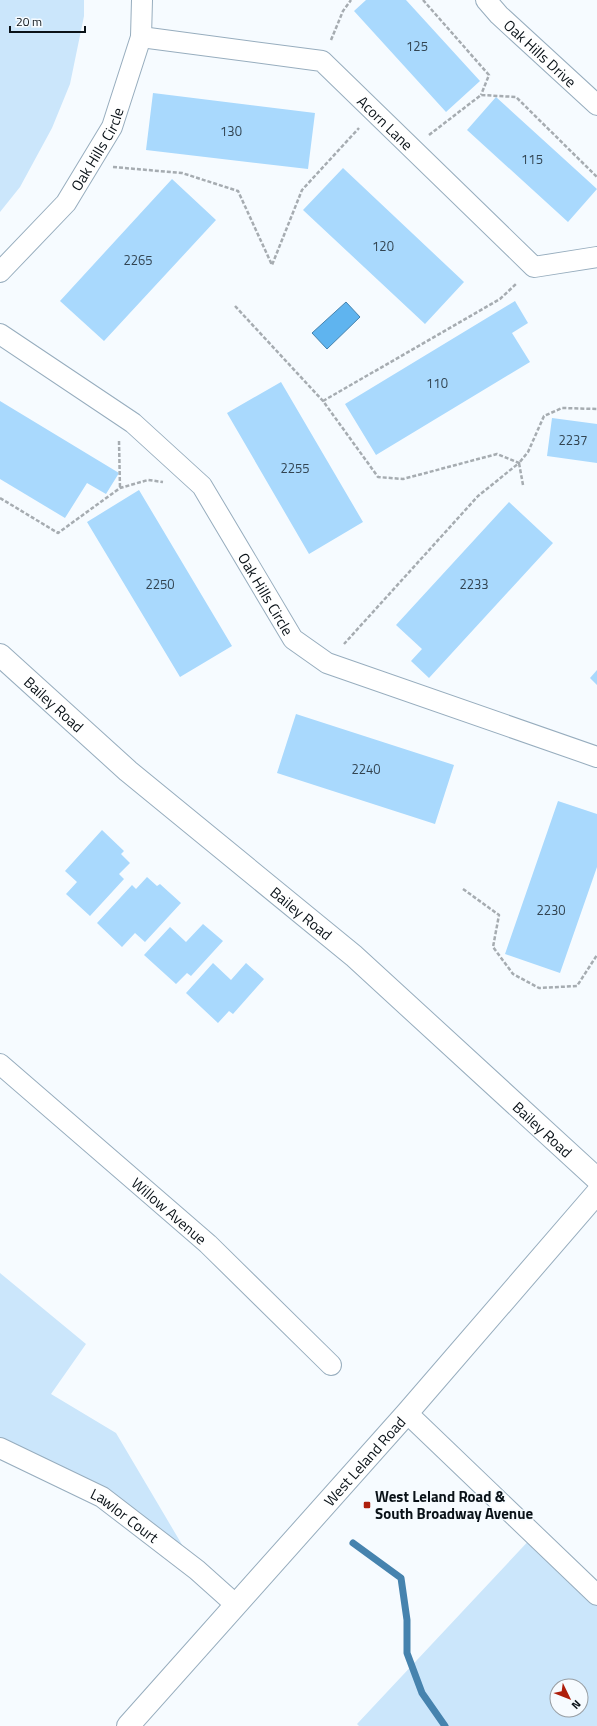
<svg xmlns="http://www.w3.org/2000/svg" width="597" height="1726" font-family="'Titillium Web',sans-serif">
	<rect width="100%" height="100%" fill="#f6fbff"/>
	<!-- green -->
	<path fill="#cbe6fb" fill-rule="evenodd" d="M0,0H84V16L70,84L52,128L20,187L0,212Z
		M0,1273L86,1344L51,1394L116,1433L197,1570L102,1497L0,1448Z
		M534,1535L597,1595V1726H359L357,1724ZM557,1686H581V1710H557Z"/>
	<!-- water -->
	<path fill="#5fb4ef" stroke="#4683ae" d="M346,302L360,317L327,349L312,333Z"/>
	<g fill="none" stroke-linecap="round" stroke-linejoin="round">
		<!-- stream -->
		<path stroke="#4683ae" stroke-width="7" d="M353,1543L401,1578L407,1620V1653L422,1693L445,1726"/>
	</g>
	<!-- building -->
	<path fill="#a9d9fd" d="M366,0H406L480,81L446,112L354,11Z
		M153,93L315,113L308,169L146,150Z
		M496,97L597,189L568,222L467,130Z
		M343,168L464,282L425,324L303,210Z
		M172,179L216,220L104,341L60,301Z
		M515,301L528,323L512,333L530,362L376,455L345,404Z
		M281,382L363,522L309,554L227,413Z
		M0,401L119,473L106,494L87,483L65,518L0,479Z
		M552,418L597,424V463L547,456Z
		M139,490L232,646L180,677L87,522Z
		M509,502L553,543L429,678L411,661L422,649L396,625Z
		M597,670V685L590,678Z
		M296,714L454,765L435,824L277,773Z
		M558,801L597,814V867L560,973L505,954Z
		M102,830L124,851L121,854L130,863L119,874L124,879L90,916L66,894L77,882L65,871Z
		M147,877L157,886L160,884L181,903L145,942L135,933L122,947L97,923L132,885L136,889Z
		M203,924L223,941L191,976L187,973L176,984L144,955L170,927L186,942Z
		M213,963L231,980L246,963L264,979L233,1014L229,1011L218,1023L186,993Z"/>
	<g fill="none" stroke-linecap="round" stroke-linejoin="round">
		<defs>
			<g id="street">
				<path id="s1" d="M486,0L499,15L597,105"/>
				<path id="s2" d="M141,37L322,61L534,267L597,257"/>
				<path id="s3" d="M0,272L66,203L112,127L141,37L142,0"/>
				<path id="s4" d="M0,334L133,423L202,486L293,639L327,663L597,757"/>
				<path id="s5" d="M0,1064L208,1244L331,1365"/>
				<path d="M407,1413L597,1595"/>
				<path id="s6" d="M0,1448L102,1497L197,1570L235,1604"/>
			</g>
			<g id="secondary">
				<path id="s7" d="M0,655L128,771L354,956L597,1179"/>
				<path id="s8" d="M128,1726L407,1413L597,1193"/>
			</g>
		</defs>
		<!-- street casing -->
		<use href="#street" stroke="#97adbe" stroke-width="22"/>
		<!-- secondary casing -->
		<use href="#secondary" stroke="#97adbe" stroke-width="24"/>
		<!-- path -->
		<path stroke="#a6acb1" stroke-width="2.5" stroke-dasharray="4 2" stroke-linecap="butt" d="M423,0L489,75L481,95
			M331,40L343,11L351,0
			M429,135L481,95L516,97L597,177
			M113,167L182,173L238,191L272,265L302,190L359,128
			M235,306L323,401L378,477L403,479L497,454L519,463L478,496L344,644
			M323,401L500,299L517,283
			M119,441L120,488
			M523,485L519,463L528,452L544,416L562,408L597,409
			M0,498L58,533L120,488L148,480L163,482
			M463,889L499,915L493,947L513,974L539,988L577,986L597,955"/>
		<!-- street -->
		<use href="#street" stroke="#fff" stroke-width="20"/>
		<!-- secondary -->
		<use href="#secondary" stroke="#fff" stroke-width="22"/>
	</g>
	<!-- markers -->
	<rect fill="#ae1f0c" stroke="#f6fbff" stroke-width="1.5" x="363" y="1501" width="8" height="8" rx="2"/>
	<g text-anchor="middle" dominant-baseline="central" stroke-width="3" stroke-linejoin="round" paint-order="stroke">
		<!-- number labels -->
		<g font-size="13" fill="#324451">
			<text x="417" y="46">125</text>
			<text x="231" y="131">130</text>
			<text x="532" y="159">115</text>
			<text x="383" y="246">120</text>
			<text x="138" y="260">2265</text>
			<text x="437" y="383">110</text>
			<text x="573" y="440">2237</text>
			<text x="295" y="468">2255</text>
			<text x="160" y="584">2250</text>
			<text x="474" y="584">2233</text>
			<text x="366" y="769">2240</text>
			<text x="551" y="910">2230</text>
		</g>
		<!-- street labels -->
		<g font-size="15" fill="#0a1218" stroke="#f6fbff">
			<text stroke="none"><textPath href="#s1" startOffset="76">Oak Hills Drive</textPath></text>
			<text stroke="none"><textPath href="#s2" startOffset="271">Acorn Lane</textPath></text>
			<text stroke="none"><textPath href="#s3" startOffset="158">Oak Hills Circle</textPath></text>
			<text stroke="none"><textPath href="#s4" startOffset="379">Oak Hills Circle</textPath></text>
			<text stroke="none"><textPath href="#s7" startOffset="73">Bailey Road</textPath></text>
			<text stroke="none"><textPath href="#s7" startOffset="397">Bailey Road</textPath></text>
			<text stroke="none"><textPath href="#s7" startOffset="721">Bailey Road</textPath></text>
			<text stroke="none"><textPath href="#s5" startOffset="224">Willow Avenue</textPath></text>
			<text stroke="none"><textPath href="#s8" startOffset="355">West Leland Road</textPath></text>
			<text stroke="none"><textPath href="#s6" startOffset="142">Lawlor Court</textPath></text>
		</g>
		<!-- poi labels -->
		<g font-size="15" font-weight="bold" fill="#0a1218" stroke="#f6fbff" text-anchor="start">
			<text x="375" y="1496">West Leland Road &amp;<tspan x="375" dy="17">South Broadway Avenue</tspan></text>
		</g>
	</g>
	<!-- north arrow -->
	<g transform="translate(569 1698) rotate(133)"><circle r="19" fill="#f6fbff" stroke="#989ea3"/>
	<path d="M0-3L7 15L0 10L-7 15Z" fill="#ae1f0c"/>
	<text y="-6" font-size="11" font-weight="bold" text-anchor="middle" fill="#0a1218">N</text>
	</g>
	<!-- scale -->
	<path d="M10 26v6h75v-6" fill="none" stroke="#0a1218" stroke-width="2"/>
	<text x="16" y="26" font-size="12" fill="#0a1218" stroke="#f6fbff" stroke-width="3" paint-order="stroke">20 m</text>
</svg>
